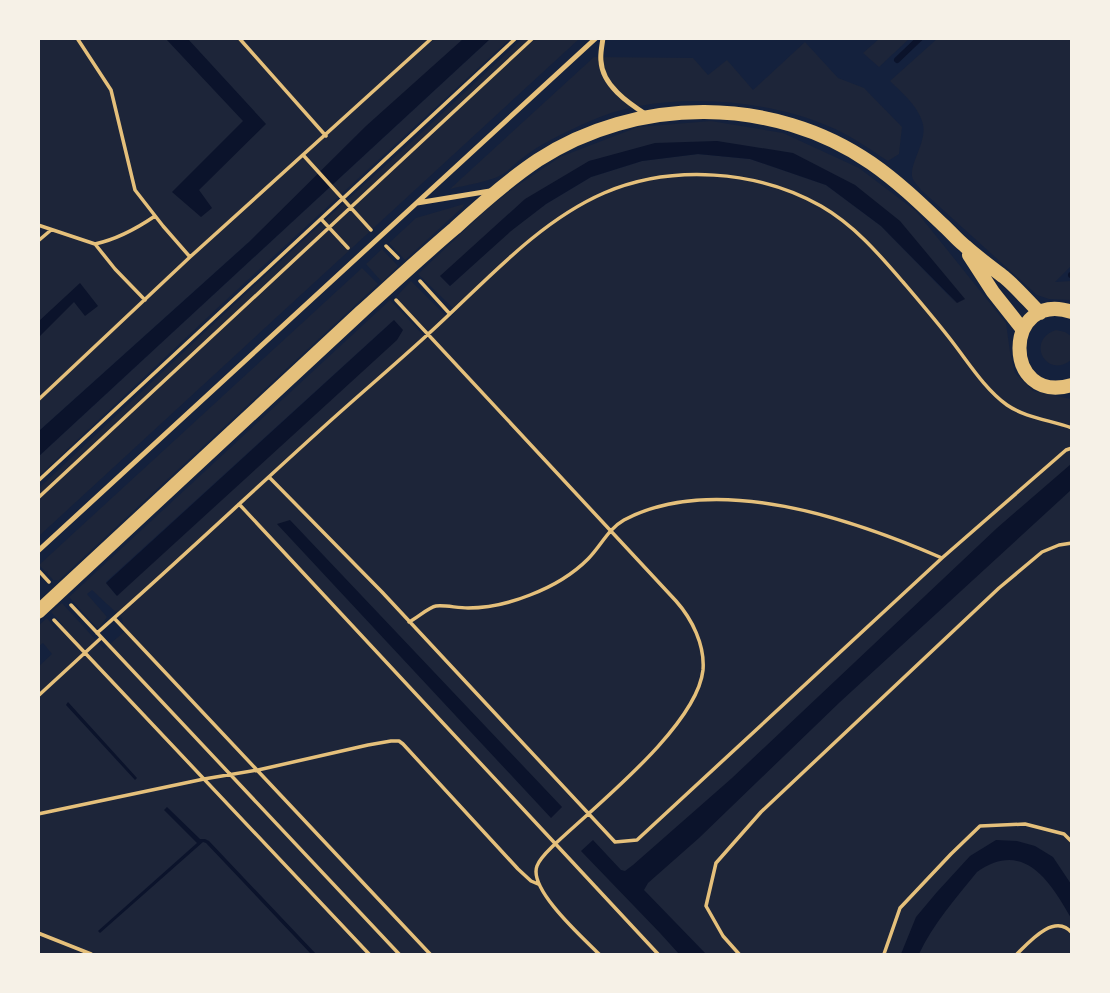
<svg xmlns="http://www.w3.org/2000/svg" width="1110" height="993" font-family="Literata,serif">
	<rect width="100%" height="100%" fill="#14213d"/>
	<!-- green -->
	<path fill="#1d2539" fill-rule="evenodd" d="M880,38H909V39L879,67L863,53Z
		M938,38L1071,39V266L1055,282L1071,281V300L1049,299L1037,295L921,190C918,185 913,182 912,176C910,161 929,140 922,121C917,105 902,93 890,81Z
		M38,39H467L249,242L39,431Z
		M490,39H510L225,301L39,476V456Z
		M522,39H579L39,536V488L300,243L420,134Z
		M805,42L838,78L864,88L902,127L899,154L888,161C869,149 849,134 828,126C760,97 656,90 588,122C570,130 551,139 535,149C528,154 520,159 514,165C510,168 506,173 501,175C492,181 462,186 450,189L594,57L693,58L708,75L727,60L753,90Z
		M711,121L783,133L859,168L916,211L1006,323L1010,352L1015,373L1033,391L1071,399V954H39L38,667L52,654L43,643L39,646L38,626L47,618L56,630L63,625L51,612L62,603L104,649L124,632L122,618L92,590L87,594L107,617L98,629L69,597L390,300L427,339L431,335L396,297L411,281L449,319L456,311L418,274L485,211L515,187L560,157L638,127ZM717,141L855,185L956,303L881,226L826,185L750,159L698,154L642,161L591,177L546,204L510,231L450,286L441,276L589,161ZM394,320L116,595L106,582Z
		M464,204L463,207L405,260L389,243L416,218Z
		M382,249L398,266L382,282L366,264Z
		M362,268L378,284L59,580H53L47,573L48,571L46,572L39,565Z
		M1056,330L1065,332L1071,336V360C1046,380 1025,340 1056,330Z"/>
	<!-- water -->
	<path fill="#0b132b" d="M166,39H188L266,124L199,190L212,208L201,217L172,192L243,121Z
		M463,39H490L39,456V431L249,242L366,126Z
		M717,141L793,153L855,185L900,221L965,299L957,303L881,226L826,185L750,159L698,154L642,161L591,177L546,204L511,231L450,286L440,276L525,199L589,161L655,143Z
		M80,283L98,306L85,316L74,302L39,337V321Z
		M394,320L403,330L397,340L117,596L106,583Z
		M1071,464V490L840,702L699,838L648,883L644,890L706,954H679L660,933L581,851L593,840L621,870L625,871L633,865L732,778L997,528Z
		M290,520L562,807L551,818L277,524Z
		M68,702L137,778L135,780L66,705Z
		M167,807L200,839H205L209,841L316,954H311L206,843L203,842L100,933L98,931L197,843L164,810Z
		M996,840L1017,841L1035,846L1053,857L1071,884V918C1050,881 1024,839 977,872C956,898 933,924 919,954H901L916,917L937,892L970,856Z"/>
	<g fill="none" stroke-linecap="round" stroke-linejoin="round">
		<!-- stream -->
		<path stroke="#0b132b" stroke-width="6" d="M897,60L920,38
			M1071,275H1072"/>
		<!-- path -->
		<path stroke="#e5c07b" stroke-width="3.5" d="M77,38L111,90L135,190L163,226L190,257
			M239,38L326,136
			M304,156L371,230
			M322,220L348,248
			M38,225L95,244L115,269L145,300
			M38,241L51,230
			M95,244C118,239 136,229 155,216
			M386,246L398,258
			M420,281L449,313
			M396,300L676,601C692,619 705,645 703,670C697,726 595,806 554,845C548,851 540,858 537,866C528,889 583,938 599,954
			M38,400L190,257L432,38
			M269,477L382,592L615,842L637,840L942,558
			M38,481L516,38
			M38,498L533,38
			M239,504L658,954
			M38,570L49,582
			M71,605L399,954
			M114,618L430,954
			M54,620L369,954
			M409,622C417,618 429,607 436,606C446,605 457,608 468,608C490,608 510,603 530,595C551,587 572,575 588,559C601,546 608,529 624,520C716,471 854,520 942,558L1066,450L1072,448
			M97,633C172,567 244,499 318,432C353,400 390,369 425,337C481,287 535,223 604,193C672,164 757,170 821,206C854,225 878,253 903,282C920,302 938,323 954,344C970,365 986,390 1007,405C1026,418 1050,420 1072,428
			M38,696L101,638
			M38,814L204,779L258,770L368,745L391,741H399L403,744L518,869L531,881L538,884
			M38,933L91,954
			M739,954L723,936L706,906L716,863L761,812L999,588L1042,552L1059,545L1072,543
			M884,954L900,908L951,854L980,826L1025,824L1064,834L1072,842
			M1017,954C1029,942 1055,912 1072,933"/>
		<!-- service -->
		<path stroke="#e5c07b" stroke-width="5" d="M603,38C602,46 600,54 601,61C602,85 628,103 647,115
			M417,203L490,191
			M38,551L596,38"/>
		<!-- secondary -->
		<path stroke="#e5c07b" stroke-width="14" d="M969,255L993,292L1023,330
			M1072,312C1003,289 1001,406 1072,385
			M38,612C146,512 254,412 361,312C392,284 423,255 455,228C481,204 508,180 538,160C636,96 773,95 871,163C897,181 919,202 942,224C950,231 957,240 965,246C977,257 991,267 1004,277C1017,288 1028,301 1040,313"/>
	</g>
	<!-- border -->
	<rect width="1110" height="993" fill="none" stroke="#f6f1e7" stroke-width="80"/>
</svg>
